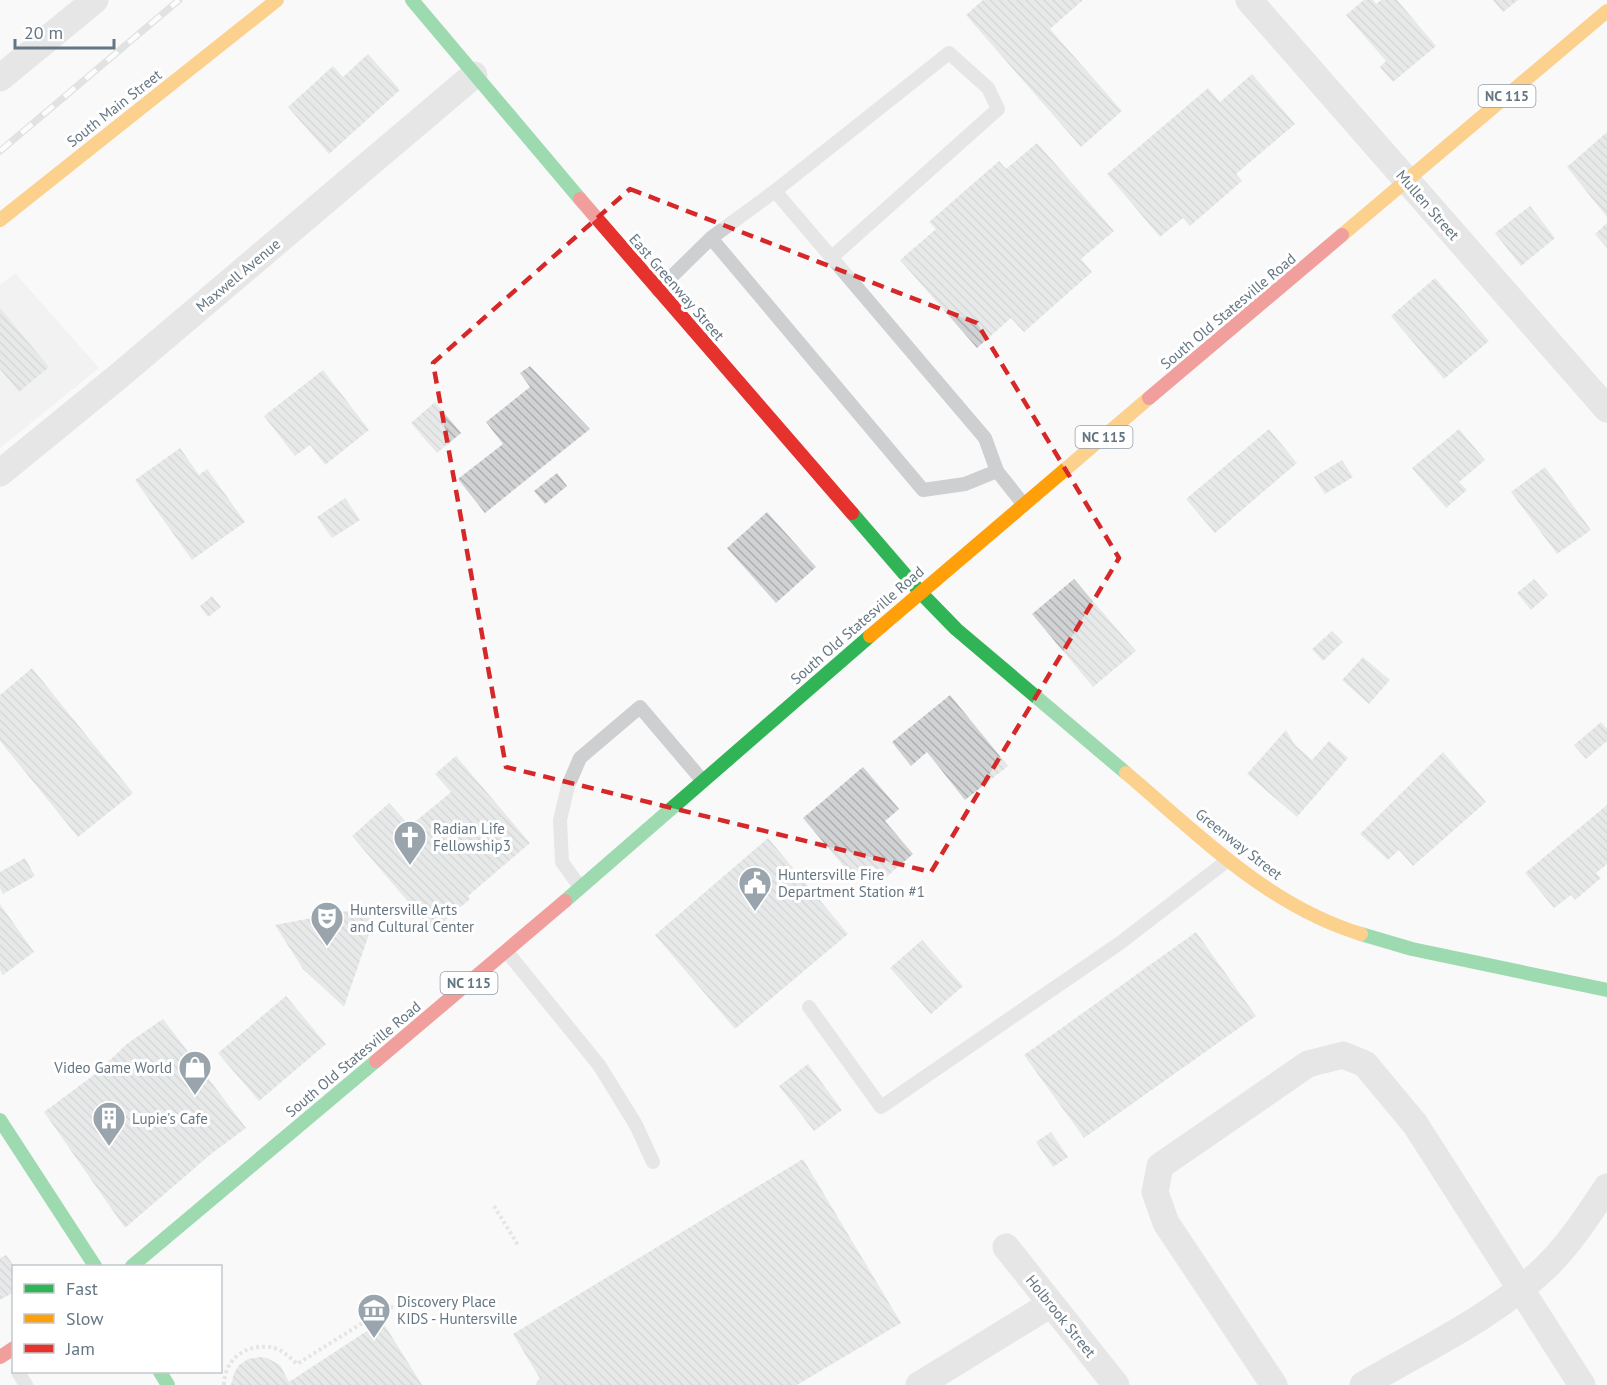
<svg xmlns="http://www.w3.org/2000/svg" width="1607" height="1385" font-family="'PT Sans',sans-serif">
	<defs>
		<pattern id="building-back-hatch" width="6" height="6" patternUnits="userSpaceOnUse" patternTransform="scale(1.5)"><rect width="6" height="6" fill="#d0d2d3"/><path d="M-1 5l2 2M0 0l6 6M5-1l2 2" fill="none" stroke="#acafb1"/></pattern>
	</defs>
	<rect width="100%" height="100%" fill="#f9f9f9"/>
	<!-- built -->
	<path fill="#e8e9e9" d="M15,273L99,368L0,448V285Z"/>
	<!-- building -->
	<path fill="url(#building-back-hatch)" d="M983,0H1083L1050,29L1122,111L1081,147L966,15Z
		M1364,0H1373L1376,4L1381,0H1397L1436,46L1393,82L1380,67L1386,61L1346,15Z
		M1493,0H1518L1503,12Z
		M368,54L400,90L329,154L288,107L333,66L343,77Z
		M1252,74L1295,124L1236,174L1242,181L1190,226L1183,218L1160,237L1107,174L1208,88L1220,102Z
		M1607,132V217L1567,167Z
		M1037,143L1114,231L1081,259L1092,272L1024,332L1011,318L977,348L900,260L936,229L929,222L999,161L1006,169Z
		M1530,206L1555,238L1521,266L1495,233Z
		M1607,223V248L1595,234Z
		M1435,278L1489,341L1444,379L1391,316Z
		M0,308L49,367L19,392L0,369Z
		M530,366L590,429L485,513L458,479L503,444L486,422L530,387L520,373Z
		M323,370L369,430L325,465L310,445L295,456L264,416Z
		M435,402L461,433L437,453L411,423Z
		M1269,429L1297,463L1215,533L1186,499Z
		M1459,429L1485,460L1459,482L1467,490L1446,508L1412,468Z
		M180,448L199,475L207,469L245,522L192,560L135,480Z
		M1342,460L1353,477L1325,494L1314,477Z
		M1545,467L1591,530L1557,554L1511,492Z
		M557,473L567,486L545,504L534,491Z
		M345,498L360,520L332,538L317,517Z
		M767,512L816,567L776,603L727,548Z
		M1074,579L1136,651L1093,687L1032,614Z
		M1534,579L1548,595L1531,610L1517,593Z
		M212,596L221,607L208,617L200,606Z
		M1332,631L1343,642L1323,661L1312,649Z
		M1363,657L1390,680L1369,704L1342,680Z
		M32,668L133,793L78,837L0,741V695Z
		M950,695L1008,766L965,800L927,752L911,766L892,742Z
		M1601,722L1607,729V741L1586,759L1574,745Z
		M1286,730L1295,745L1312,760L1329,741L1348,758L1297,817L1247,774Z
		M1443,752L1486,802L1413,866L1399,850L1388,860L1360,834Z
		M456,756L530,843L468,896L470,899L433,931L352,836L389,803L410,826L451,792L435,774Z
		M863,767L899,809L885,821L913,854L884,879L873,866L856,881L803,818Z
		M1607,805V864L1596,873L1601,878L1575,900L1571,895L1554,908L1525,873Z
		M768,838L848,934L735,1029L655,935Z
		M25,858L35,876L3,894L0,888V872Z
		M0,904L34,952L3,975L0,970Z
		M379,905L344,1007L303,969L275,925Z
		M1196,932L1256,1016L1084,1138L1024,1055Z
		M922,940L963,986L931,1014L890,968Z
		M286,996L326,1044L259,1101L218,1053Z
		M163,1019L246,1128L211,1154L125,1228L44,1112L94,1075L128,1043Z
		M808,1064L842,1110L814,1131L779,1086Z
		M1051,1132L1068,1157L1053,1167L1036,1142Z
		M803,1159L901,1323L797,1385H544L513,1334Z
		M6,1255L14,1266V1292L0,1300V1258Z
		M382,1321L422,1385H231L234,1373L239,1365L248,1359L261,1357L267,1358L280,1365L289,1382Z"/>
	<g fill="none" stroke-linecap="round" stroke-linejoin="round">
		<!-- path -->
		<path stroke="#cbcccd" stroke-width="4" stroke-dasharray="3 3" stroke-linecap="butt" d="M494,1206L518,1245
			M224,1385C224,1361 244,1344 269,1347C280,1348 289,1356 297,1364L388,1307L415,1308"/>
		<!-- lane -->
		<path stroke="#cecfd0" stroke-width="14" d="M775,191L985,438L997,471L1024,505
			M711,238L923,490L965,484L997,471
			M658,290L711,238L775,191L949,53L988,88L998,109L832,257
			M580,887L562,862L560,820L568,786L580,758L640,707L702,780
			M507,952L599,1065L636,1125L653,1162
			M809,1007L881,1107L1120,943L1228,860
			M18,1372L26,1385
			M543,1385H544"/>
		<!-- street -->
		<path stroke="#cecfd0" stroke-width="27" d="M1249,0L1607,409
			M0,78L95,0
			M0,473L120,375L474,75
			M1006,1247L1116,1385
			M919,1385L1051,1304
			M1274,1385L1166,1223L1155,1192L1160,1166L1308,1064L1343,1055L1365,1064L1415,1124L1582,1385
			M1363,1385C1424,1349 1493,1317 1545,1268C1570,1244 1588,1215 1607,1187"/>
		<!-- fast -->
		<path stroke="#30b455" stroke-width="14" d="M412,0L580,199
			M852,513L920,592L956,629L1126,773
			M565,901L870,636
			M1361,934L1412,949L1607,990
			M0,1120L95,1266
			M132,1266L376,1061
			M160,1372L168,1385"/>
		<!-- slow -->
		<path stroke="#ff9f0a" stroke-width="14" d="M0,220L277,0
			M1342,235L1607,11
			M870,636L1149,398
			M1126,773C1198,834 1268,906 1361,934"/>
		<!-- jam -->
		<path stroke="#e5322d" stroke-width="14" d="M580,199L852,513
			M1149,398L1342,235
			M376,1061L565,901
			M0,1357L14,1348"/>
		<defs>
			<path id="rail" d="M0,151L179,0"/>
		</defs>
		<!-- rail casing -->
		<use href="#rail" stroke="#c3c5c6" stroke-width="7"/>
		<!-- rail -->
		<use href="#rail" stroke="#fff" stroke-width="4.5" stroke-dasharray="14" stroke-linecap="butt"/>
	</g>
	<!-- marked area -->
	<path d="M0 0H1607V1385H0ZM630,189L977,323L1119,558L931,872L506,767L433,363Z" fill="#f9f9f9" fill-opacity=".55" fill-rule="evenodd"/>
	<path fill="none" stroke="#d62828" stroke-width="4.5" stroke-dasharray="12 8" stroke-linejoin="round" d="M630,189L977,323L1119,558L931,872L506,767L433,363Z"/>
	<!-- icons -->
	<defs>
		<symbol id="church-pin" viewBox="-11 -11 22 30"><path d="M0 17L-7.5 6A9.5 9.5 0 1 1 7.5 6Z" fill="#99a4ac" stroke="#fff"/><path d="M-1.2-6h2.4v3.5h3.3v2.4h-3.3V6h-2.4V-.1h-3.3v-2.4h3.3Z" fill="#fff"/></symbol>
		<symbol id="civic-pin" viewBox="-11 -11 22 30"><path d="M0 17L-7.5 6A9.5 9.5 0 1 1 7.5 6Z" fill="#99a4ac" stroke="#fff"/><path d="M-.6-6.5H3V-4.5H.6V-3L4-1V1h2V6H-6V1h2V-1L-.6-3ZM-1.2 2.5V6h2.4V2.5Z" fill="#fff"/></symbol>
		<symbol id="theatre-pin" viewBox="-11 -11 22 30"><path d="M0 17L-7.5 6A9.5 9.5 0 1 1 7.5 6Z" fill="#99a4ac" stroke="#fff"/><path d="M-5-5.5Q0-4 5-5.5V0Q5 5 0 6Q-5 5-5 0ZM-3.3-2.5H-1v1.5H-3.3ZM1-2.5H3.3v1.5H1ZM-2.8 1Q0 5.5 2.8 1Z" fill="#fff"/></symbol>
		<symbol id="shop-pin" viewBox="-11 -11 22 30"><path d="M0 17L-7.5 6A9.5 9.5 0 1 1 7.5 6Z" fill="#99a4ac" stroke="#fff"/><path d="M-5-2.5h2.3a2.7 3.5 0 0 1 5.4 0H5L5.5 6h-11ZM-1.5-2.5h3a1.5 2.3 0 0 0-3 0Z" fill="#fff"/></symbol>
		<symbol id="building-pin" viewBox="-11 -11 22 30"><path d="M0 17L-7.5 6A9.5 9.5 0 1 1 7.5 6Z" fill="#99a4ac" stroke="#fff"/><path d="M-4-6H4V6H1V3H-1V6H-4ZM-2.5-4.3h1.7v1.8h-1.7ZM.8-4.3h1.7v1.8H.8ZM-2.5-1h1.7V.8h-1.7ZM.8-1h1.7V.8H.8Z" fill="#fff"/></symbol>
		<symbol id="museum-pin" viewBox="-11 -11 22 30"><path d="M0 17L-7.5 6A9.5 9.5 0 1 1 7.5 6Z" fill="#99a4ac" stroke="#fff"/><path d="M0-6L6-3V-2H-6V-3ZM-5-1h2V3h-2ZM-1-1h2V3h-2ZM3-1h2V3H3ZM-6 4H6V6H-6Z" fill="#fff"/></symbol>
	</defs>
	<g fill-rule="evenodd">
		<use href="#church-pin" x="391" y="818" width="38" height="52"/>
		<use href="#civic-pin" x="736" y="864" width="38" height="52"/>
		<use href="#theatre-pin" x="308" y="899" width="38" height="52"/>
		<use href="#shop-pin" x="176" y="1048" width="38" height="52"/>
		<use href="#building-pin" x="90" y="1099" width="38" height="52"/>
		<use href="#museum-pin" x="355" y="1291" width="38" height="52"/>
	</g>
	<g text-anchor="middle" dominant-baseline="central" stroke-width="6" stroke-linejoin="round" paint-order="stroke">
		<!-- shield labels -->
		<g fill="#fff" stroke="#939fa8" stroke-width="1.5">
			<rect x="1478.5" y="85" width="57" height="22" rx="4.5"/>
			<rect x="1075.5" y="426" width="57" height="22" rx="4.5"/>
			<rect x="440.5" y="972" width="57" height="22" rx="4.5"/>
		</g>
		<g font-size="14" font-weight="bold" fill="#657683">
			<text x="1507" y="96">NC 115</text>
			<text x="1104" y="437">NC 115</text>
			<text x="469" y="983">NC 115</text>
		</g>
		<!-- street labels -->
		<g font-size="15" fill="#657683" stroke="#fff">
			<text transform="translate(114 108) rotate(-38)">South Main Street</text>
			<text transform="translate(1428 205) rotate(49)">Mullen Street</text>
			<text transform="translate(238 275) rotate(-40)">Maxwell Avenue</text>
			<text transform="translate(677 287) rotate(49)">East Greenway Street</text>
			<text transform="translate(1228 311) rotate(-40)">South Old Statesville Road</text>
			<text transform="translate(857 625) rotate(-41)">South Old Statesville Road</text>
			<text transform="translate(1239 844) rotate(38)">Greenway Street</text>
			<text transform="translate(353 1059) rotate(-40)">South Old Statesville Road</text>
			<text transform="translate(1061 1316) rotate(51)">Holbrook Street</text>
		</g>
		<!-- poi labels -->
		<g font-size="15" fill="#657683" stroke="#fff" text-anchor="start">
			<text x="433" y="828">Radian Life<tspan x="433" dy="17">Fellowship3</tspan></text>
			<text x="778" y="874">Huntersville Fire<tspan x="778" dy="17">Department Station #1</tspan></text>
			<text x="350" y="909">Huntersville Arts<tspan x="350" dy="17">and Cultural Center</tspan></text>
			<text x="172" y="1067" text-anchor="end">Video Game World</text>
			<text x="132" y="1118">Lupie's Cafe</text>
			<text x="397" y="1301">Discovery Place<tspan x="397" dy="17">KIDS - Huntersville</tspan></text>
		</g>
	</g>
	<!-- legend -->
	<rect x="12" y="1265" width="210" height="108" fill="#ffffff" stroke="#c1c8cd" stroke-width="1.5"/>
	<rect x="24" y="1284" width="30" height="9" fill="#30b455" stroke="#c1c8cd" stroke-width="1.5"/>
	<text x="66" y="1295" font-size="18" fill="#657683">Fast</text>
	<rect x="24" y="1314" width="30" height="9" fill="#ff9f0a" stroke="#c1c8cd" stroke-width="1.5"/>
	<text x="66" y="1325" font-size="18" fill="#657683">Slow</text>
	<rect x="24" y="1344" width="30" height="9" fill="#e5322d" stroke="#c1c8cd" stroke-width="1.5"/>
	<text x="66" y="1355" font-size="18" fill="#657683">Jam</text>
	<!-- scale -->
	<path d="M15 39v9h99v-9" fill="none" stroke="#657683" stroke-width="3"/>
	<text x="24" y="39" font-size="18" fill="#657683" stroke="#ffffff" stroke-width="4.5" paint-order="stroke">20 m</text>
</svg>
